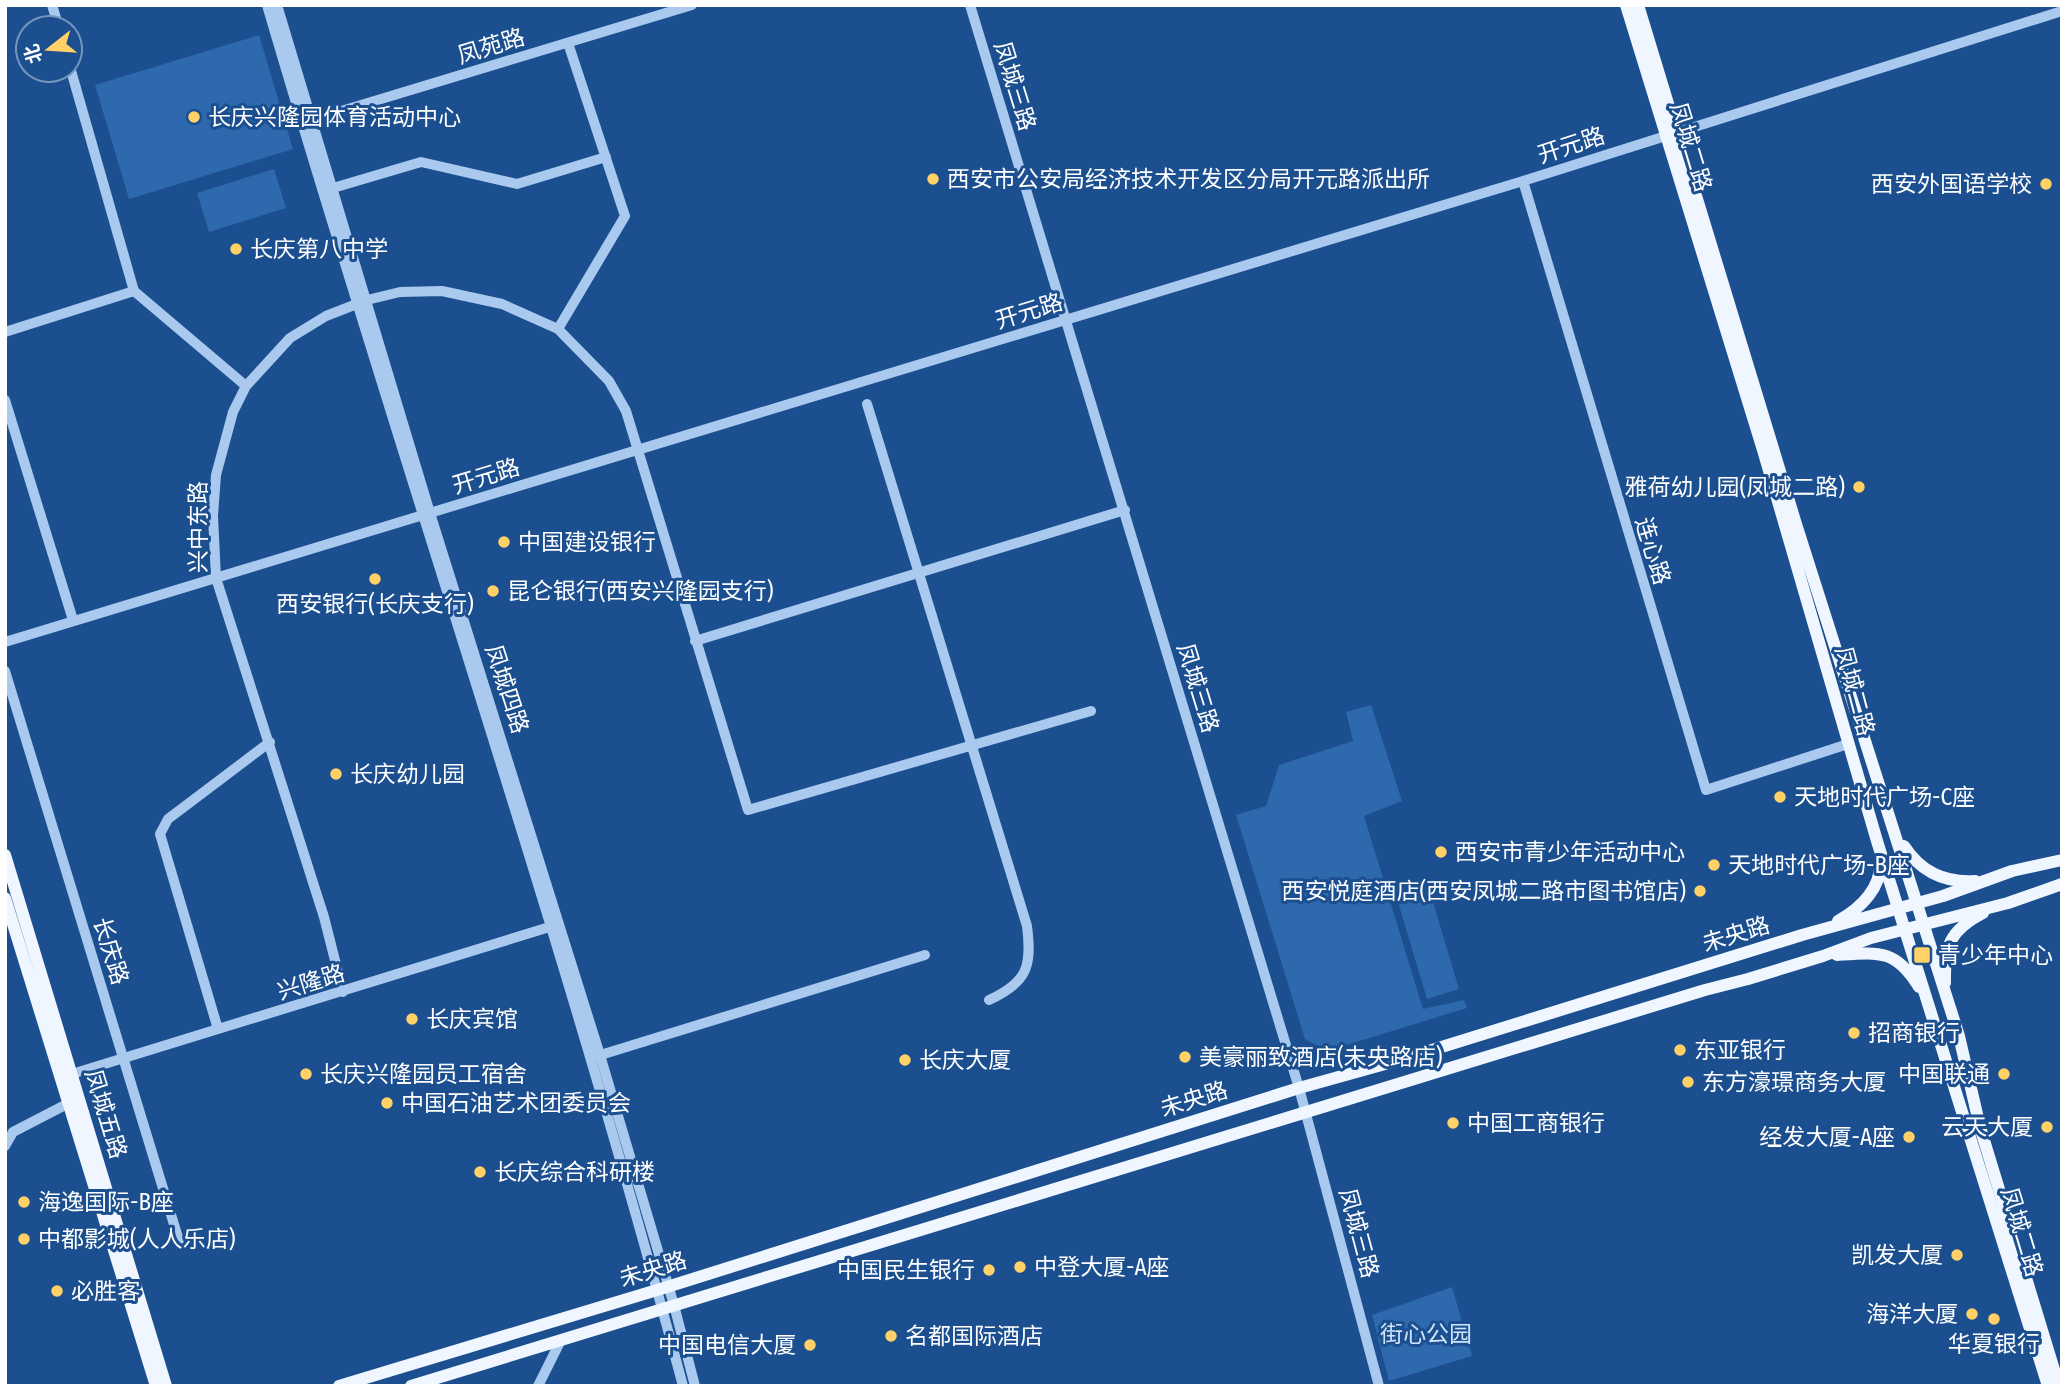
<svg xmlns="http://www.w3.org/2000/svg" width="2067" height="1391" font-family="'Fira Sans Condensed','Noto Sans SC',sans-serif">
	<rect width="100%" height="100%" fill="#1b4f8f"/>
	<!-- green -->
	<path fill="#2e69ad" d="M259,35L293,149L129,199L95,85Z
		M274,169L286,208L209,232L197,193Z
		M1371,705L1402,801L1364,816L1423,1009L1464,1000L1467,1008L1327,1051L1305,1039L1236,815L1266,806L1279,765L1353,741L1346,712Z
		M1430,892L1459,989L1427,999L1398,902Z
		M1452,1287L1472,1356L1389,1381L1372,1315Z"/>
	<g fill="none" stroke-linecap="round" stroke-linejoin="round">
		<!-- minor -->
		<path stroke="#a9c9ee" stroke-width="10" d="M52,5L59,28
			M267,5C402,466 559,921 683,1386
			M277,5L430,513L600,1055L674,1305L695,1386
			M970,5L1299,1088L1379,1386
			M70,67L134,291L246,386L233,412L216,475L213,516L216,578L324,917L343,992
			M305,122L692,5
			M1523,181L1706,790L1848,744
			M333,188L421,162L517,184L606,157
			M558,329L625,216L568,43
			M5,332L134,291
			M246,386L290,338L326,316L367,300L400,292L442,291L502,304L558,329L609,381L626,411L748,810L1091,711
			M5,400L73,620
			M867,404L1027,926C1032,966 1028,982 989,1000
			M695,641L1125,510
			M5,642L1523,181L2062,11
			M5,671L180,1244
			M218,1029L160,834L168,819L270,742
			M594,1057L925,955
			M72,1074L556,925
			M5,1146L13,1132L69,1103
			M538,1386L561,1340"/>
		<!-- major -->
		<path stroke="#f0f6ff" stroke-width="12" d="M1626,5L1763,450L1877,841L2048,1386
			M1638,5L1796,524L1959,1036L1980,1127L2059,1386
			M1904,846C1921,872 1944,883 1975,881
			M5,855L166,1386
			M5,898L156,1386
			M1838,921C1861,908 1883,887 1880,859
			M1837,955C1879,952 1896,949 1919,987
			M1945,983C1944,946 1950,930 1983,913
			M339,1386L667,1287L1299,1088L1403,1059L1802,935L1943,896L2012,871L2062,860
			M411,1386L1705,990L1748,979L1823,956L1871,938L2008,903L2062,884"/>
	</g>
	<!-- markers -->
	<g fill="#ffd166" stroke="#1b4f8f" stroke-width="2.5">
		<circle cx="194" cy="117" r="7"/>
		<circle cx="933" cy="179" r="7"/>
		<circle cx="2046" cy="184" r="7"/>
		<circle cx="236" cy="249" r="7"/>
		<circle cx="1859" cy="487" r="7"/>
		<circle cx="504" cy="542" r="7"/>
		<circle cx="375" cy="579" r="7"/>
		<circle cx="493" cy="591" r="7"/>
		<circle cx="336" cy="774" r="7"/>
		<circle cx="1780" cy="797" r="7"/>
		<circle cx="1441" cy="852" r="7"/>
		<circle cx="1714" cy="865" r="7"/>
		<circle cx="1700" cy="891" r="7"/>
		<rect x="1913" y="946" width="18" height="18" rx="3.5"/>
		<circle cx="412" cy="1019" r="7"/>
		<circle cx="1854" cy="1033" r="7"/>
		<circle cx="1680" cy="1050" r="7"/>
		<circle cx="1185" cy="1057" r="7"/>
		<circle cx="905" cy="1060" r="7"/>
		<circle cx="306" cy="1074" r="7"/>
		<circle cx="2004" cy="1074" r="7"/>
		<circle cx="1688" cy="1082" r="7"/>
		<circle cx="387" cy="1103" r="7"/>
		<circle cx="1453" cy="1123" r="7"/>
		<circle cx="2047" cy="1127" r="7"/>
		<circle cx="1909" cy="1137" r="7"/>
		<circle cx="480" cy="1172" r="7"/>
		<circle cx="24" cy="1202" r="7"/>
		<circle cx="24" cy="1239" r="7"/>
		<circle cx="1957" cy="1255" r="7"/>
		<circle cx="1020" cy="1267" r="7"/>
		<circle cx="989" cy="1270" r="7"/>
		<circle cx="57" cy="1291" r="7"/>
		<circle cx="1972" cy="1314" r="7"/>
		<circle cx="1994" cy="1319" r="7"/>
		<circle cx="891" cy="1336" r="7"/>
		<circle cx="810" cy="1345" r="7"/>
	</g>
	<g text-anchor="middle" dominant-baseline="central" stroke-width="6" stroke-linejoin="round" paint-order="stroke">
		<!-- street labels -->
		<g font-size="23" fill="#fff" stroke="#1b4f8f">
			<text transform="translate(491 46) rotate(-17)">凤苑路</text>
			<text transform="translate(1015 86) rotate(73)">凤城三路</text>
			<text transform="translate(1571 145) rotate(-18)">开元路</text>
			<text transform="translate(1691 147) rotate(73)">凤城二路</text>
			<text transform="translate(1029 311) rotate(-17)">开元路</text>
			<text transform="translate(486 476) rotate(-17)">开元路</text>
			<text transform="translate(198 527) rotate(-90)">兴中东路</text>
			<text transform="translate(1653 551) rotate(73)">连心路</text>
			<text transform="translate(1198 688) rotate(73)">凤城三路</text>
			<text transform="translate(507 689) rotate(72)">凤城四路</text>
			<text transform="translate(1855 691) rotate(75)">凤城二路</text>
			<text transform="translate(1736 934) rotate(-17)">未央路</text>
			<text transform="translate(111 951) rotate(73)">长庆路</text>
			<text transform="translate(311 982) rotate(-17)">兴隆路</text>
			<text transform="translate(1194 1099) rotate(-17)">未央路</text>
			<text transform="translate(106 1114) rotate(73)">凤城五路</text>
			<text transform="translate(2022 1232) rotate(73)">凤城二路</text>
			<text transform="translate(1359 1233) rotate(75)">凤城三路</text>
			<text transform="translate(653 1269) rotate(-17)">未央路</text>
		</g>
		<!-- poi labels -->
		<g font-size="23" fill="#fff" stroke="#1b4f8f" text-anchor="start">
			<text x="208" y="117">长庆兴隆园体育活动中心</text>
			<text x="947" y="179">西安市公安局经济技术开发区分局开元路派出所</text>
			<text x="2032" y="184" text-anchor="end">西安外国语学校</text>
			<text x="250" y="249">长庆第八中学</text>
			<text x="1845" y="487" text-anchor="end">雅荷幼儿园(凤城二路)</text>
			<text x="518" y="542">中国建设银行</text>
			<text x="507" y="591">昆仑银行(西安兴隆园支行)</text>
			<text x="375" y="604" text-anchor="middle">西安银行(长庆支行)</text>
			<text x="350" y="774">长庆幼儿园</text>
			<text x="1794" y="797">天地时代广场-C座</text>
			<text x="1455" y="852">西安市青少年活动中心</text>
			<text x="1728" y="865">天地时代广场-B座</text>
			<text x="1686" y="891" text-anchor="end">西安悦庭酒店(西安凤城二路市图书馆店)</text>
			<text x="1938" y="955">青少年中心</text>
			<text x="426" y="1019">长庆宾馆</text>
			<text x="1868" y="1033">招商银行</text>
			<text x="1694" y="1050">东亚银行</text>
			<text x="1199" y="1057">美豪丽致酒店(未央路店)</text>
			<text x="919" y="1060">长庆大厦</text>
			<text x="320" y="1074">长庆兴隆园员工宿舍</text>
			<text x="1990" y="1074" text-anchor="end">中国联通</text>
			<text x="1702" y="1082">东方濠璟商务大厦</text>
			<text x="401" y="1103">中国石油艺术团委员会</text>
			<text x="1467" y="1123">中国工商银行</text>
			<text x="2033" y="1127" text-anchor="end">云天大厦</text>
			<text x="1895" y="1137" text-anchor="end">经发大厦-A座</text>
			<text x="494" y="1172">长庆综合科研楼</text>
			<text x="38" y="1202">海逸国际-B座</text>
			<text x="38" y="1239">中都影城(人人乐店)</text>
			<text x="1943" y="1255" text-anchor="end">凯发大厦</text>
			<text x="1034" y="1267">中登大厦-A座</text>
			<text x="975" y="1270" text-anchor="end">中国民生银行</text>
			<text x="71" y="1291">必胜客</text>
			<text x="1958" y="1314" text-anchor="end">海洋大厦</text>
			<text x="905" y="1336">名都国际酒店</text>
			<text x="1994" y="1344" text-anchor="middle">华夏银行</text>
			<text x="796" y="1345" text-anchor="end">中国电信大厦</text>
		</g>
		<!-- park labels -->
		<g font-size="23" fill="#cfe3fa" stroke="#1b4f8f">
			<text x="1426" y="1334">街心公园</text>
		</g>
	</g>
	<!-- border -->
	<rect width="2067" height="1391" fill="none" stroke="#ffffff" stroke-width="14"/>
	<!-- north arrow -->
	<g transform="translate(49 49) rotate(253)"><circle r="33" fill="#1b4f8f" stroke="#7695bc" stroke-width="2"/>
	<path d="M0-5L12 26L0 18L-12 26Z" fill="#ffd166"/>
	<text y="-10" font-size="19" font-weight="bold" text-anchor="middle" fill="#ffffff">北</text>
	</g>
</svg>
